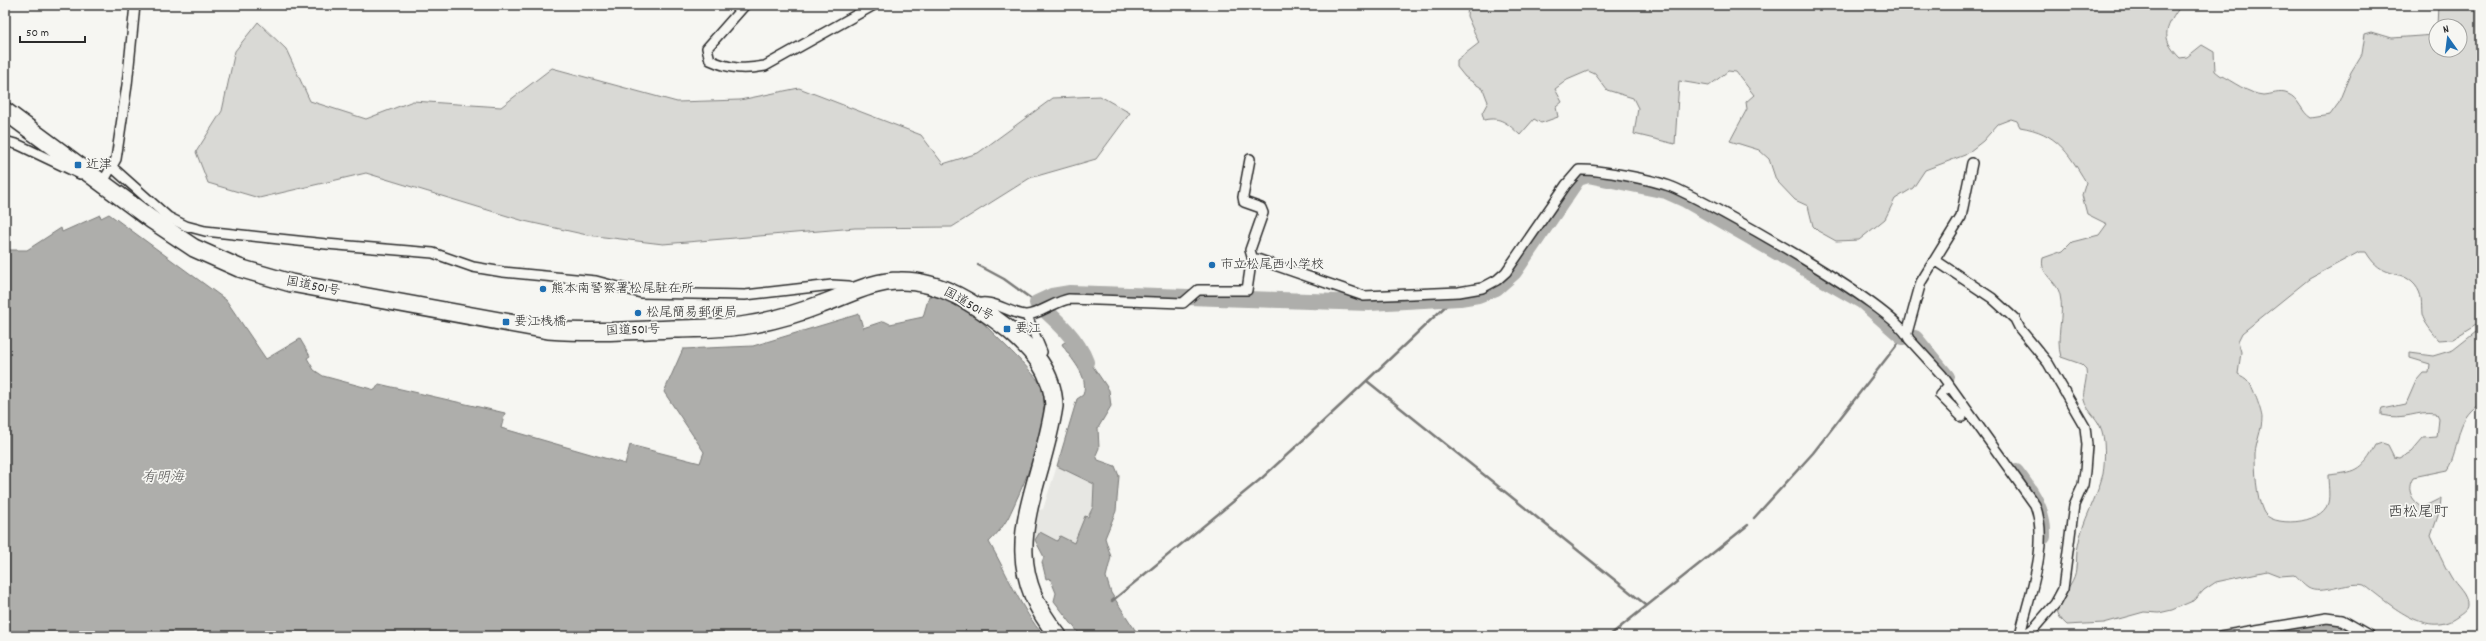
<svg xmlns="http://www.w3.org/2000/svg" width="2486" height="641" font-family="Dekko,'Klee One',sans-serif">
	<rect width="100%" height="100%" fill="#f6f6f2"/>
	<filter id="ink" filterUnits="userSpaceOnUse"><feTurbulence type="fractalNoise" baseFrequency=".025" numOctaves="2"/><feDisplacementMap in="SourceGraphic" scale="8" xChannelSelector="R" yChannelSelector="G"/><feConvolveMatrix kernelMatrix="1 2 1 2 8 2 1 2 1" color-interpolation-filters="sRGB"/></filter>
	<g filter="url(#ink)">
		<!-- built -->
		<path fill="#e7e7e3" d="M1057,466L1094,484L1093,507L1087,517H1085L1074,543L1057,541L1040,532L1035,540L1033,539L1039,510L1043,509Z"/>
		<!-- green -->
		<path fill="#d9d9d5" stroke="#828280" d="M1468,5H2181C2167,27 2158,36 2180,58L2187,57L2202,45L2214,52L2215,71L2220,75C2232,81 2249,94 2263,95C2271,95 2280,90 2288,94C2299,98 2301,112 2311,118L2330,115L2338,104L2351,72L2362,54L2365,34L2372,32L2392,38L2435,35L2436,30V50H2460V26H2437L2438,5H2481V322L2453,339L2439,340C2433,333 2424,323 2422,314C2421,302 2423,295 2415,285C2399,267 2383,281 2366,252H2359L2309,279L2242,333L2238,341L2241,352L2238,374C2241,376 2246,378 2248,381C2252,384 2262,412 2262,418C2262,430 2256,442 2255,454C2255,470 2256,496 2263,511C2270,528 2322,525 2328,503C2330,495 2328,484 2328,475C2355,472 2362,472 2376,445L2382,443L2388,445L2394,457L2400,458L2411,452L2423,438L2437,437L2439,419L2436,413C2416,410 2406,421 2381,415V412L2382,409L2406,404L2416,381L2423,373H2429L2430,364L2410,358V353L2433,356L2453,350L2481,328V403C2452,421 2462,447 2447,470L2413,477C2406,488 2411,501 2423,507L2441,498L2440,510L2431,536C2437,549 2443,564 2451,577C2456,586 2468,594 2467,606C2467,611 2461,614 2457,617C2426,640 2388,602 2364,585C2348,581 2321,596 2308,588C2303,585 2299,579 2294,575L2280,576L2267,571L2216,582L2204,590L2195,600L2172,610L2159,613L2144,612L2104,623L2067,625C2041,603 2075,592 2076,568C2077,561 2076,553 2078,546C2082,521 2097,498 2103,474C2105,460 2106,438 2100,426C2096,417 2086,409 2084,400C2082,390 2088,380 2086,369L2081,364L2061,357C2055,338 2065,315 2060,295C2057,280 2039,275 2043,258L2063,251L2072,242L2099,235L2107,224L2087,214L2082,195L2086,182C2067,151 2057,133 2020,127L2017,121L2011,119L1998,124L1983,141L1965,155L1925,170L1913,188L1895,199L1885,219L1859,240L1836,241L1818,231L1813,226L1808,206L1795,200L1776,180L1769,159L1759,150L1730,141L1747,109L1746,102L1754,95L1736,72L1728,71L1709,86L1679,81L1675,144L1634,134L1638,108L1633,98L1607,90L1595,74L1588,71L1567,80L1555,89L1562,102L1556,107L1558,117L1541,123L1534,119L1520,135C1508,124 1501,116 1484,120L1482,113L1488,102L1483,89L1465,77L1457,67V60L1479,43L1467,16Z
			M258,22L286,49L310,101L366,119L413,101L501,107L552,68L677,102L740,100L799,88L921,135L943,164L978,153L1053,98L1100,96L1130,113L1096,159L1030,178L952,227L855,228L663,244L587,235L524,221L366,173L259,198L208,183L196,152L222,111L235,51Z"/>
		<!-- water -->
		<path fill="#aeaeab" stroke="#7a7a78" d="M109,214L226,300L266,359L300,339L310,356L307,358L314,370L323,376L375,390L379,384L505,413L501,428L625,464L630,445L700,463L704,452L664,392L683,349L753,346L859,314L863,328L884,321L890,324L923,317L929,296C952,294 975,315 990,330C1002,343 1040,377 1044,391C1053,421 1021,491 1008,518C1003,527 996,535 989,542C1007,573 1021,610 1044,636H5V250H27L61,228L62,232L100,215L101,218Z
			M1065,342L1073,346L1077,343L1109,390L1111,406L1098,428L1099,448L1096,455L1098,460L1115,466L1119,476L1116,511L1105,538L1111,557L1106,577L1111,593L1139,636H1081L1054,601L1056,593L1050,578L1046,579L1042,562L1044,557L1035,540L1040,532L1057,541L1060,536L1074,543L1085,516L1088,517L1093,507L1094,484L1057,466L1077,399L1083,395C1090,375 1070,359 1062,344Z"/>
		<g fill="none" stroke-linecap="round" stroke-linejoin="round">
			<!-- stream -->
			<path stroke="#7a7a78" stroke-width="2.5" d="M978,265L1004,279L1037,303
				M1367,381L1646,605
				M1754,518L1813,453L1903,337
				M1112,601L1262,478L1342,404L1453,299
				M1609,636L1748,525"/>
			<!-- river -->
			<path stroke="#aeaeab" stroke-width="16" d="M1915,338L1947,377
				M1086,362C1077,338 1056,320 1037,303L1052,296L1070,293L1369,303L1460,298L1478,295L1496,288L1514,272L1578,178L1588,175L1666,191L1686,200L1862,301L1903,337
				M2016,472C2032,493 2044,509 2043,537
				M2295,627C2317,624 2343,620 2361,635"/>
			<defs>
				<path id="street" d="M745,5L707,48L710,60C730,69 744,70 765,66L874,5
					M5,141L19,145L80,174
					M1250,159L1243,197L1244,202L1261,208L1263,213L1250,250L1253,260
					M112,167L168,217L186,226L205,231L326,244L433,253L473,267L503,272L596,281L641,293L745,295L832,285L849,286L855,291
					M103,182L116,159L127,85L135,5
					M1935,260L1992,298L2015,319L2020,329L2048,363L2085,427L2087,445L2085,471L2083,485L2074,505L2063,589L2055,604L2035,627L2024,636
					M974,305C990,297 1008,313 1025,315C1036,316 1056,301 1069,299L1183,303L1198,290H1247L1251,263L1253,260L1257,259L1364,296L1459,292L1482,288L1497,280L1506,272L1566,185L1579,170C1598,169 1654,180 1672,187C1710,203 1897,307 1909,339L1942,375L2035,505C2050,545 2029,595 2020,635L2018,636
					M1027,316L1042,352L1038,358
					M1907,333L1921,282L1961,217L1972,163
					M1949,385L1940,395L1962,417
					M2220,636L2327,618L2342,620L2370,636"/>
				<path id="highway" d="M5,111L152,220L194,248L239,268L291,283L548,330C591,333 632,331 675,329C699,328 723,329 747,325C772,321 799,313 822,304C848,295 872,281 900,281C940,280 977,305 1008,329C1033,350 1053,372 1054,406C1041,494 991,554 1058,636"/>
			</defs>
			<!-- street casing -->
			<use href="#street" stroke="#2b2b2b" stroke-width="12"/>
			<!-- highway casing -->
			<use href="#highway" stroke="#2b2b2b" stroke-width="20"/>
			<!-- street -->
			<use href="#street" stroke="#f6f6f2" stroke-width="9"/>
			<!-- highway -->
			<use href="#highway" stroke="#f6f6f2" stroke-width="17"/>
		</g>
	</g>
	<!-- markers -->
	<g fill="#1f6fb2" stroke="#f6f6f2" stroke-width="1.5">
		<rect x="74" y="161" width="8" height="8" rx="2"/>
		<circle cx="1212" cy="265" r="4"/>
		<circle cx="543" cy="289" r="4"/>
		<circle cx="638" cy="313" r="4"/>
		<rect x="502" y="318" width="8" height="8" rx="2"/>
		<rect x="1003" y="325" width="8" height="8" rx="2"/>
	</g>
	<g text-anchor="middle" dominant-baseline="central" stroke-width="3.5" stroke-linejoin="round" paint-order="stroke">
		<!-- poi labels -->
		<g font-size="13" fill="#2b2b2b" stroke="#f6f6f2" text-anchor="start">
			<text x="86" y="165">近津</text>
			<text x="1220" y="265">市立松尾西小学校</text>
			<text x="551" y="289">熊本南警察署松尾駐在所</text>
			<text x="646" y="313">松尾簡易郵便局</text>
			<text x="514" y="322">要江桟橋</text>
			<text x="1015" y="329">要江</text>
		</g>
		<!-- street labels -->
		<g font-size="13" fill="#2b2b2b" stroke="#f6f6f2">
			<text transform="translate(313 287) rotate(11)">国道501号</text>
			<text transform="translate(968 305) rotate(29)">国道501号</text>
			<text transform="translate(633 331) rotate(-2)">国道501号</text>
		</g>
		<!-- water labels -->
		<g font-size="14" font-style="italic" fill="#525251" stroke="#f6f6f2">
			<text x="163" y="478">有明海</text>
		</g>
		<!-- quarter labels -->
		<g font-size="15" fill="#2b2b2b" stroke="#f6f6f2">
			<text x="2418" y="513">西松尾町</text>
		</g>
	</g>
	<!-- margin -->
	<rect width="2486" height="641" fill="none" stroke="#f6f6f2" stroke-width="20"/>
	<rect x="10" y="10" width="2466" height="621" fill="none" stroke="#2b2b2b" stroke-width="1.5" filter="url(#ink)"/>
	<!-- north arrow -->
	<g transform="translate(2448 38) rotate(346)"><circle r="19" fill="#f6f6f2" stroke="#a5a5a2"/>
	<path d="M0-3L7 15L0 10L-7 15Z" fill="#1f6fb2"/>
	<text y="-6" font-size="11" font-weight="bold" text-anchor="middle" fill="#2b2b2b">N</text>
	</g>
	<!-- scale -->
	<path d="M20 36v6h65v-6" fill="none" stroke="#2b2b2b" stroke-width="2"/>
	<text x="26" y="36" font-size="12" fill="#2b2b2b" stroke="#f6f6f2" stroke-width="3" paint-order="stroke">50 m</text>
</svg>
